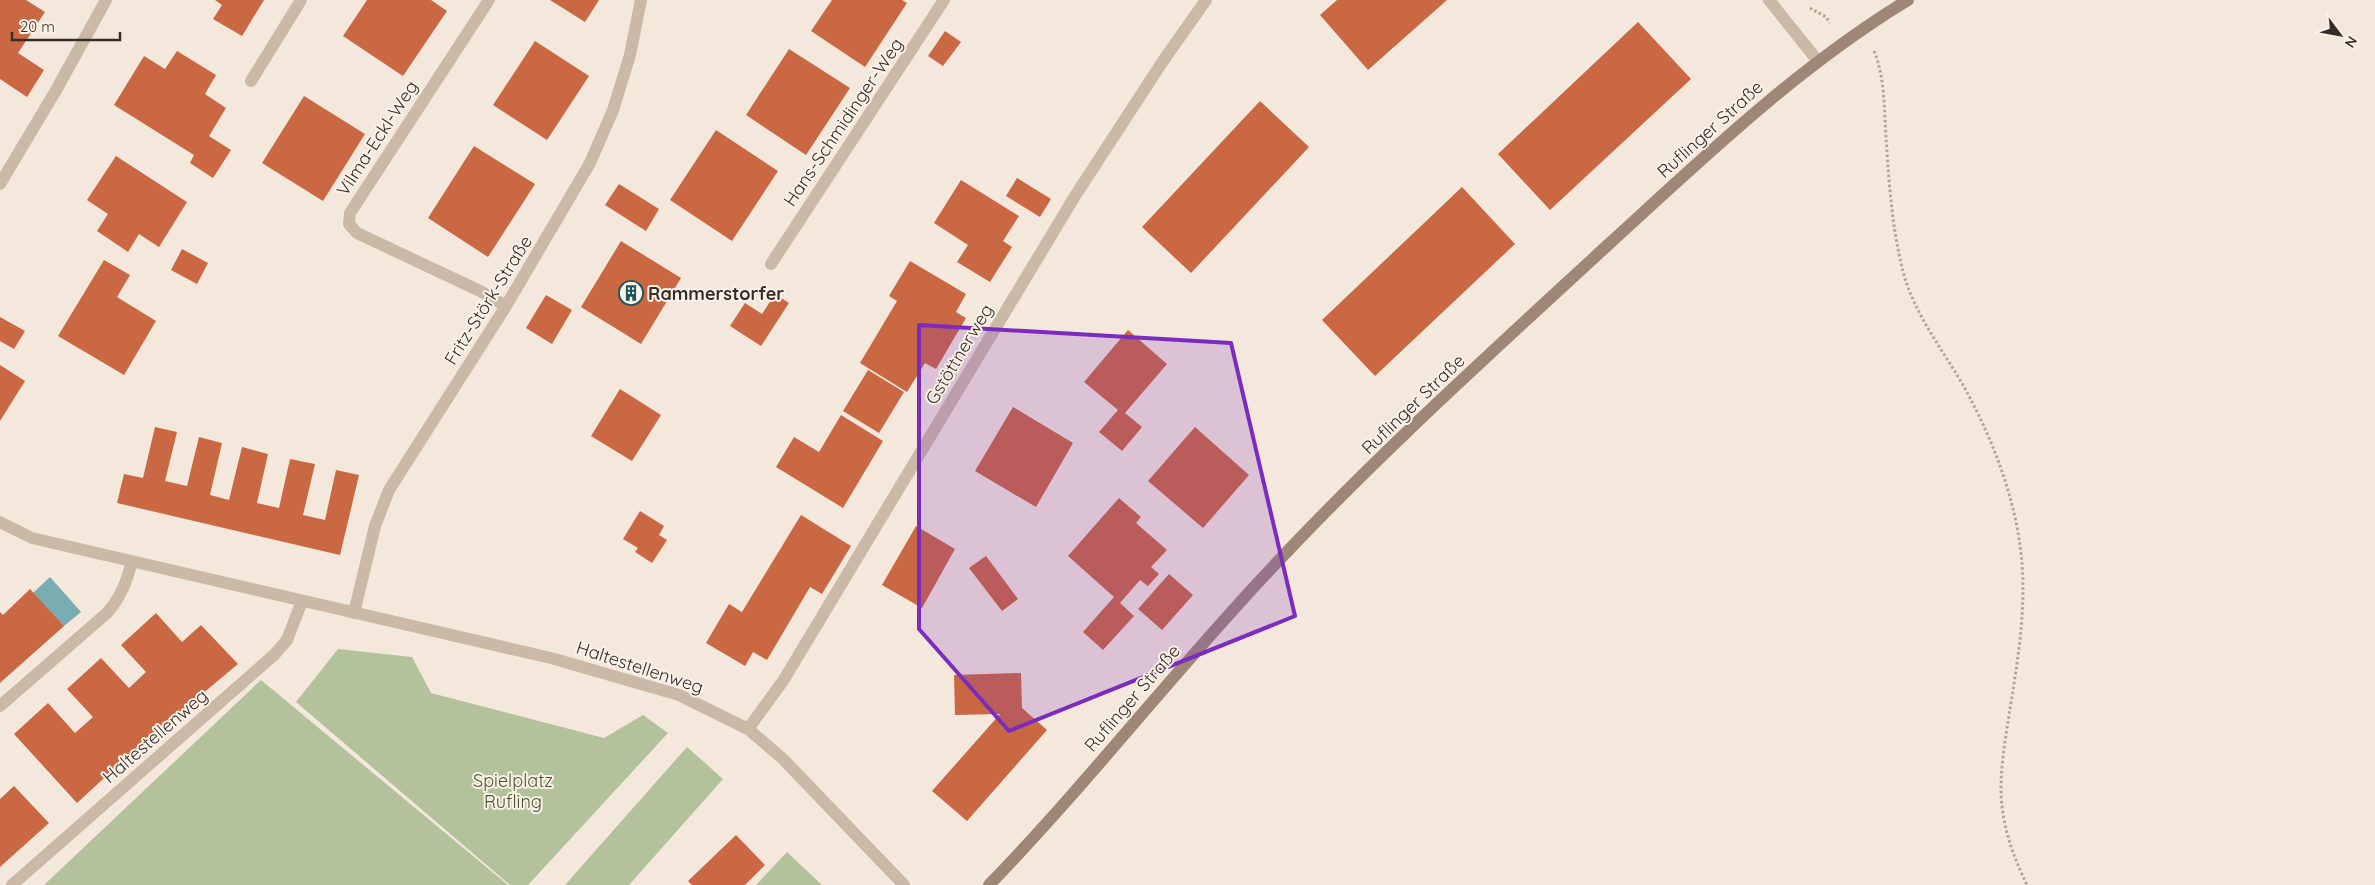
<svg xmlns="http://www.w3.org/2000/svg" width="2375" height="885" font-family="Quicksand,sans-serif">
	<rect width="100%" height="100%" fill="#f3e8db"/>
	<!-- green -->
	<path fill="#b4c29b" d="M338,649L412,657L431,693L604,738L643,715L668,733L528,885H510L296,702Z
		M261,680L508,885H44Z
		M687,747L723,779L629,885H565Z
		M787,852L822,885H756Z"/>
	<!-- water -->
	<path fill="#7aadb1" d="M50,577L81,612L64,626L33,593Z"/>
	<!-- building -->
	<path fill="#c96843" d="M0,0H26L45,12L18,53L44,70L27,97L0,79Z
		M215,0H264L242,36L213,19L222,5Z
		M367,0H431L447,11L403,76L343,36Z
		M550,0H599L585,22Z
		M832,0H902L907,3L865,67L811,31Z
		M1337,0H1447L1368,70L1320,15Z
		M1638,22L1691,79L1550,210L1498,154Z
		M945,31L961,42L943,66L928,56Z
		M535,41L589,76L547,140L493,105Z
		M789,49L850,88L806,155L746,115Z
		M177,51L216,75L205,94L226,108L209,136L231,150L213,178L190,163L194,155L114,105L144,56L165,69Z
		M304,96L365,134L323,201L262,163Z
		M1260,101L1309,147L1191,273L1142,227Z
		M716,130L778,171L732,241L670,200Z
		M474,146L535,184L488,257L428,218Z
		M116,156L187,202L159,247L139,234L128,252L97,231L108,214L87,200Z
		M1017,178L1051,199L1040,217L1006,196Z
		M961,180L1019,216L1003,241L1012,247L990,282L957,262L968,245L934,223Z
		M619,184L659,209L646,231L605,205Z
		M1462,187L1515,244L1375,376L1322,320Z
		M621,241L681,278L641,344L581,307Z
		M182,249L208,263L197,284L171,270Z
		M104,260L130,275L117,297L156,321L124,375L58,336Z
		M910,261L966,294L956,312L966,318L936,369L925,363L907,392L860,363L897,301L889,296Z
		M775,294L789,303L761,346L730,326L745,303L762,314Z
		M546,295L572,310L552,344L526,328Z
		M0,317L25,331L14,349L0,341Z
		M1128,330L1167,364L1125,413L1142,427L1122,451L1099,432L1118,410L1084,382Z
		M0,365L25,381L0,421Z
		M868,370L904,392L879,433L843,411Z
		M620,389L661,415L632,461L591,436Z
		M1013,407L1073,443L1036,507L975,471Z
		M841,415L883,441L843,508L776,467L794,437L819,452Z
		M155,427L177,432L165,481L187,486L199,437L222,443L210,495L229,500L242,447L268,454L257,503L279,508L290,459L315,464L303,515L325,520L336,470L359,475L340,555L117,503L124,474L143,478Z
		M1195,427L1249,475L1203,528L1148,481Z
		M1119,498L1141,517L1136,523L1167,550L1151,567L1159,574L1148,586L1140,580L1120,603L1134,616L1103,650L1083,632L1114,597L1068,556Z
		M640,511L664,526L659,535L667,540L652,563L635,552L638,548L623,539Z
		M801,515L851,546L822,594L810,587L767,660L753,652L745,666L706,643L729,604L742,612Z
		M916,526L955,549L922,608L882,585Z
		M986,556L1018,599L1002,611L969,568Z
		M1169,574L1193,595L1162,630L1138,609Z
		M30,589L64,626L0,683V612L3,615Z
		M156,613L182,642L201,625L238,664L129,755L77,803L14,734L48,703L75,733L93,717L67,689L101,658L129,688L146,672L121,645Z
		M1021,673L1022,708L1047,730L967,821L932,791L1000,714L955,715L954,675Z
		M14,786L49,823L0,867V799Z
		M736,835L765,865L745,885H692L688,881Z"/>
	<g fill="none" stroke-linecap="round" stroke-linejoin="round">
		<!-- path -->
		<path stroke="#b7a391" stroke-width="3" stroke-dasharray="2.5 2.5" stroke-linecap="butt" d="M1810,8L1826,17L1830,23
			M1874,51C1885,77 1884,109 1886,137C1889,183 1892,230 1904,275C1916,318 1947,355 1968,394C1996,447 2017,504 2022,563C2026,614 2017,665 2009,715C2004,749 1997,785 2004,819C2008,842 2017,864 2027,885"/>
		<!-- street -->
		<path stroke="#cbb9a7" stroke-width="12" d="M489,0L350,213L349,224L357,233L480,291L506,306
			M1769,0L1817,60
			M251,81L301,0
			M0,184L55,92L106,0
			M771,264L944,0
			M0,522L32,538L551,658L679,695L748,729L783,759L904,885
			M354,613L375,526L389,490L506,306L590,163L613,110L630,55L641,0
			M0,706L107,613C121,597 127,581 132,561
			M748,729L783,681L1075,196L1163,61L1206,0
			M12,885L274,655L287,640L302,601"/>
		<!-- secondary -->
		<path stroke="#9f8778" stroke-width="12" d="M989,885C1086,785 1172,674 1267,573C1375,457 1494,350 1610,243C1705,156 1798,67 1908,0"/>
	</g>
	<!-- marked area -->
	<path fill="#7b2cbf" fill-opacity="0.2" stroke="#7b2cbf" stroke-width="4" stroke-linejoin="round" d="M919,325L1231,343L1295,616L1009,731L919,629Z"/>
	<!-- icons -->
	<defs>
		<symbol id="building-ring" viewBox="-11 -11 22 22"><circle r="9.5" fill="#faf2e8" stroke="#1c545a" stroke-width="1.5"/><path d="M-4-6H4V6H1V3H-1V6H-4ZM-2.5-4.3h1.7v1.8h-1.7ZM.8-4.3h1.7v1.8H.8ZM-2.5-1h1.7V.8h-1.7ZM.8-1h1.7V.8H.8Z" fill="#1c545a"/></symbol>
	</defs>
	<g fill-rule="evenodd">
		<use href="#building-ring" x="617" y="279" width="28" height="28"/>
	</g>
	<g text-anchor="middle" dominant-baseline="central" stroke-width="4" stroke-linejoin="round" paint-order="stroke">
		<!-- street labels -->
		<g font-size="18" fill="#372d28" stroke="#faf2e8">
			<text transform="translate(843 122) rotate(-56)">Hans-Schmidinger-Weg</text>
			<text transform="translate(1710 129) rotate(-42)">Ruflinger Straße</text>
			<text transform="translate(377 138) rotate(-57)">Vilma-Eckl-Weg</text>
			<text transform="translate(488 300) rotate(-58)">Fritz-Störk-Straße</text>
			<text transform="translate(959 354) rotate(-59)">Gstöttnerweg</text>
			<text transform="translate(1413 404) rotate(-44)">Ruflinger Straße</text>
			<text transform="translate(640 667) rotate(18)">Haltestellenweg</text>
			<text transform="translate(1132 698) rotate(-49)">Ruflinger Straße</text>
			<text transform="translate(155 736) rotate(-41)">Haltestellenweg</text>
		</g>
		<!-- poi labels -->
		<g font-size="18" font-weight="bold" fill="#372d28" stroke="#faf2e8" text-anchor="start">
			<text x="648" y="293">Rammerstorfer</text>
		</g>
		<!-- park labels -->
		<g font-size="18" fill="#45562b" stroke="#faf2e8">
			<text x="513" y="780">Spielplatz<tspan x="513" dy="21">Rufling</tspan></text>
		</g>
	</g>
	<!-- north arrow -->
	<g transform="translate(2340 35) rotate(122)" stroke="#faf2e8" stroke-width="4" paint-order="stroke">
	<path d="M0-4L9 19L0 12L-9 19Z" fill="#372d28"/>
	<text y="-8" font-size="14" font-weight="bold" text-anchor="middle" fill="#372d28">N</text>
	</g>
	<!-- scale -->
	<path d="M12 32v8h108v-8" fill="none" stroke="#372d28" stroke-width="2.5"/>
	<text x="20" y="32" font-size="15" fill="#372d28" stroke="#faf2e8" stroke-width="4" paint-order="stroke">20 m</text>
</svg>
